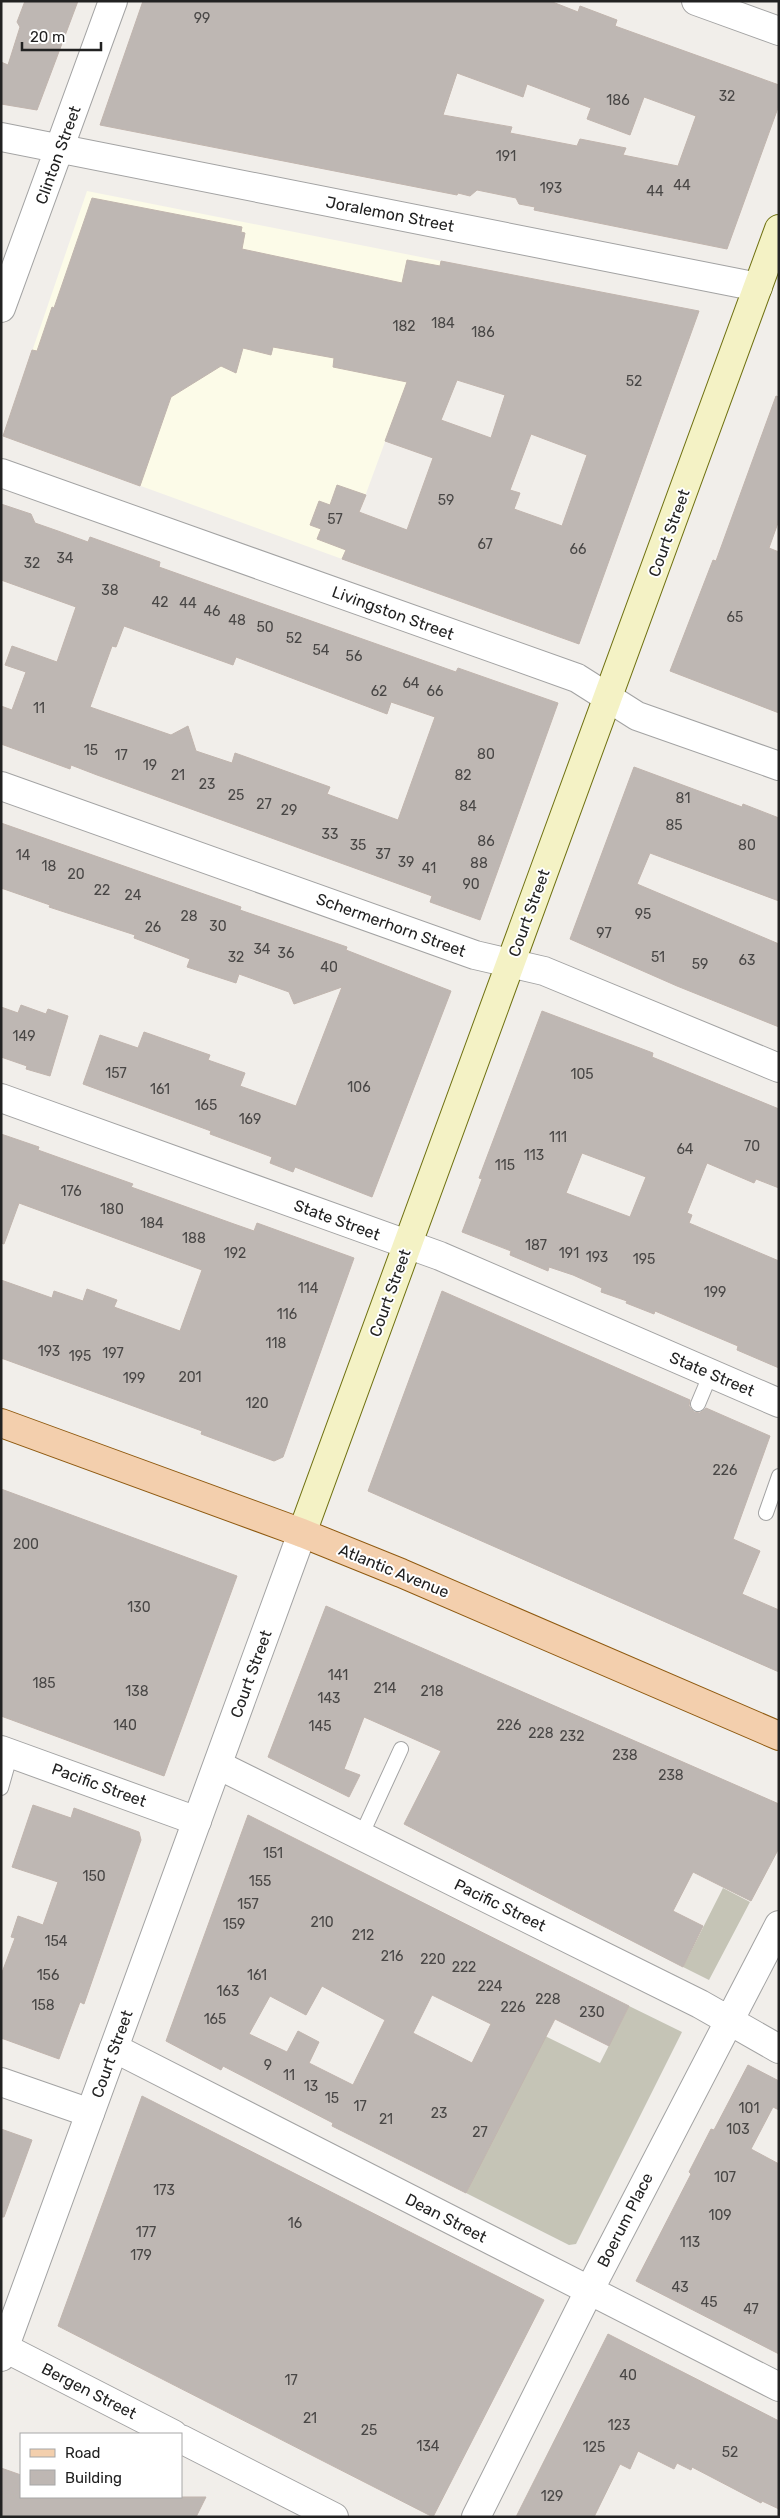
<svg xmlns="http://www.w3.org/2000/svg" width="780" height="2518" font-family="Rubik,sans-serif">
	<rect width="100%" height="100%" fill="#f1eeea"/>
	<!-- education -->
	<path fill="#fcfbe8" d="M87,191L441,261L416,383L407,382L342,559L3,436Z"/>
	<!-- construction -->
	<path fill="#c5c4b6" d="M723,1888L750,1902L709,1980L683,1967Z
		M629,2006L682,2032L576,2244L569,2245L466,2193L545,2036L600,2063Z"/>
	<!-- building -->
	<path fill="#beb7b3" stroke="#c1b5ae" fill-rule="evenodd" d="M25,1H78L37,110L1,104V62L8,65L20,27L17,22Z
		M143,1H550L578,12L580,6L617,20L615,26L779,85V105L727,249L534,210L535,207L519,204L516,198L477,190L470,196L458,193L457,195L100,125ZM457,73L523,97L527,84L591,108L587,119L630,135L644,97L696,116L678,166L623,155L626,148L580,139L577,146L510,133L512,127L443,115Z
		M92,198L242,227L241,232L245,233L242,249L402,283L407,260L440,266L441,261L699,311L579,644L342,559L346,550L317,539L321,529L310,525L319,501L330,505L337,485L366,495L359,512L407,530L433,458L385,441L407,382L333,367L334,358L273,347L271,355L243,348L236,373L221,366L171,397L140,486L3,436L32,350L37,351L52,307L54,308ZM457,380L505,395L491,438L441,420ZM531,434L587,455L562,526L514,509L520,493L510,490Z
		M776,396L779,397V520L769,548L779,552V713L670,671L713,560L716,561Z
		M1,504L31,514L35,523L58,531L88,542L90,537L160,562L159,567L232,593L456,672L458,668L558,703L480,920L430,902L432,896L97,775L71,765L70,769L1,744V706L12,710L26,672L5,665L12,646L57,662L76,607L1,580ZM124,626L233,665L236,657L387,714L391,702L435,717L398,820L327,794L330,787L235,753L232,763L196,751L188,726L171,735L90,707L112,646L116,647Z
		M634,767L742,807L743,804L779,818V901L650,853L637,884L779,944V1027L677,986L570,939Z
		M1,823L241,907L240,910L347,947L346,950L451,991L372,1197L295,1167L293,1172L270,1163L272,1157L210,1134L211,1131L83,1084L100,1035L138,1048L144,1032L210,1055L208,1060L245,1073L240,1086L296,1106L342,987L294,1004L289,992L239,974L236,983L187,967L190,959L134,938L135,935L49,907L50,905L1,888Z
		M21,1005L46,1014L48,1009L68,1016L50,1076L26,1069L27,1066L1,1057V1007L18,1013Z
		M542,1011L653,1053L652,1057L779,1109V1188L756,1179L754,1183L707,1163L687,1213L692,1215L689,1223L779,1261V1368L737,1350L738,1346L655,1311L654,1314L626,1303L627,1301L601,1292L602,1288L573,1275L549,1267L548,1271L510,1255L511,1251L462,1232L482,1179L479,1178ZM582,1153L646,1177L630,1217L566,1193Z
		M1,1134L39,1147L38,1150L133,1184L131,1187L234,1224L254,1231L257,1223L354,1258L283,1457L274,1461L201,1434L202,1431L1,1358V1280L52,1298L54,1291L83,1301L87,1289L117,1300L114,1307L180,1331L202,1270L19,1203L4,1244L1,1243Z
		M442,1291L690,1400L689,1406L694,1412L700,1413L706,1408L770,1436L733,1539L760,1551L742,1594L779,1610V1672L368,1491Z
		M1,1489L237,1576L164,1776L1,1716Z
		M326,1606L779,1804V1848L751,1901L693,1872L673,1911L703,1926L683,1967L404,1824L441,1751L364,1717L344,1769L360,1775L349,1797L268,1757Z
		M33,1805L71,1818L74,1808L139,1832L141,1840L84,2004L80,2002L59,2059L1,2038V1975L15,1938L11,1937L18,1916L43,1925L58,1882L12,1867Z
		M248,1815L629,2006L609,2046L555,2019L466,2193L332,2126L333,2123L223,2066L221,2070L166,2041ZM322,1986L385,2020L353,2085L309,2063L319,2042L298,2031L287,2052L249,2034L270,1996L306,2015ZM432,1995L491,2024L472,2063L413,2033Z
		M748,2065L779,2081V2110L773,2107L751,2149L779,2164V2354L636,2281L691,2174L689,2172L711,2129L714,2130Z
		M142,2096L544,2300L433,2517L58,2326Z
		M1,2129L32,2140L4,2217H1Z
		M608,2334L779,2421V2509L762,2501L761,2503L692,2467L691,2470L677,2463L674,2469L638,2451L630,2469L620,2464L594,2517H516Z
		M1,2468L21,2475V2497H206L196,2517H1Z"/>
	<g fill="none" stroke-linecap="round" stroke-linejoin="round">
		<defs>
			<path id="service" d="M698,1404L711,1373
				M766,1513L779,1476
				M1,1788L11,1753
				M361,1836L401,1749"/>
			<path id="minor" d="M696,1L779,31
				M1,137L758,287
				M1,308L113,1
				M1,473L577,678L637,716L779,766
				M1,786L475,955L544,971L779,1068
				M1,1098L440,1256L779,1403
				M1,1750L197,1821
				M218,1765L700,2004L779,2049
				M114,2048L779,2387
				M1,2082L90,2113
				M5,2348L173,2434
				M181,2439L334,2517
				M476,2517L589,2291L779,1925"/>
			<path id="tertiary" d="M1,2357L302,1533"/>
			<path id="secondary" d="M302,1533L779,229"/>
			<path id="primary" d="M1,1423L302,1533L401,1573L779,1736"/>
		</defs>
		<!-- service casing -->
		<use href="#service" stroke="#a3a3a3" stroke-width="16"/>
		<!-- minor casing -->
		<use href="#minor" stroke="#a3a3a3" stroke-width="30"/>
		<!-- tertiary casing -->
		<use href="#tertiary" stroke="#a3a3a3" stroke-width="30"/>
		<!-- secondary casing -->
		<use href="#secondary" stroke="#6f7111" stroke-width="30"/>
		<!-- primary casing -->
		<use href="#primary" stroke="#8f5a10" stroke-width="30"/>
		<!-- service -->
		<use href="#service" stroke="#fff" stroke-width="14"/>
		<!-- minor -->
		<use href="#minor" stroke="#fff" stroke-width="28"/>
		<!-- tertiary -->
		<use href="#tertiary" stroke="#fff" stroke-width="28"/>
		<!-- secondary -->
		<use href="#secondary" stroke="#f4f2c5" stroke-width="28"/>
		<!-- primary -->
		<use href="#primary" stroke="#f3cfad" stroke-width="28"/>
	</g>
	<g text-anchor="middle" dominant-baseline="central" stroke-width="4" stroke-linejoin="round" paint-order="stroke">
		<!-- number labels -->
		<g font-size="14" fill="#494746">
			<text x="202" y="18">99</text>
			<text x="727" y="96">32</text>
			<text x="618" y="100">186</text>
			<text x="506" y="156">191</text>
			<text x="682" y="185">44</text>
			<text x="551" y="188">193</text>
			<text x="655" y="191">44</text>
			<text x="443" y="323">184</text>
			<text x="404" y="326">182</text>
			<text x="483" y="332">186</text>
			<text x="634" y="381">52</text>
			<text x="446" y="500">59</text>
			<text x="335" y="519">57</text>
			<text x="485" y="544">67</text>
			<text x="578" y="549">66</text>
			<text x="65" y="558">34</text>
			<text x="32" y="563">32</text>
			<text x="110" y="590">38</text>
			<text x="160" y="602">42</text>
			<text x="188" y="603">44</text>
			<text x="212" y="611">46</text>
			<text x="735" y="617">65</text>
			<text x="237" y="620">48</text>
			<text x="265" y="627">50</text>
			<text x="294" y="638">52</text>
			<text x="321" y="650">54</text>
			<text x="354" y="656">56</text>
			<text x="411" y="683">64</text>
			<text x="379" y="691">62</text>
			<text x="435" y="691">66</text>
			<text x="39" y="708">11</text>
			<text x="91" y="750">15</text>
			<text x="486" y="754">80</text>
			<text x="121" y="755">17</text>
			<text x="150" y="765">19</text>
			<text x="178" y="775">21</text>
			<text x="463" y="775">82</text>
			<text x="207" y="784">23</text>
			<text x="236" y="795">25</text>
			<text x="683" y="798">81</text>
			<text x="264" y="804">27</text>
			<text x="468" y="806">84</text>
			<text x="289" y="810">29</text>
			<text x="674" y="825">85</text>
			<text x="330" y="834">33</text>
			<text x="486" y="841">86</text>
			<text x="358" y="845">35</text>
			<text x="747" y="845">80</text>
			<text x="383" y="854">37</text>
			<text x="23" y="855">14</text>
			<text x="406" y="862">39</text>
			<text x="479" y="863">88</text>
			<text x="49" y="866">18</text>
			<text x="429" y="868">41</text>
			<text x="76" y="874">20</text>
			<text x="471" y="884">90</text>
			<text x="102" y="890">22</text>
			<text x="133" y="895">24</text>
			<text x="643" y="914">95</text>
			<text x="189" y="916">28</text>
			<text x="218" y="926">30</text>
			<text x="153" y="927">26</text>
			<text x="604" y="933">97</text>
			<text x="262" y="949">34</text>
			<text x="286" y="953">36</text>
			<text x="236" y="957">32</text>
			<text x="658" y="957">51</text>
			<text x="747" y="960">63</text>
			<text x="700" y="964">59</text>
			<text x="329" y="967">40</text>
			<text x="24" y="1036">149</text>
			<text x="116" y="1073">157</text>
			<text x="582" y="1074">105</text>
			<text x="359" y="1087">106</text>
			<text x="160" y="1089">161</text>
			<text x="206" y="1105">165</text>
			<text x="250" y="1119">169</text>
			<text x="558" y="1137">111</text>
			<text x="752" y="1146">70</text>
			<text x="685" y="1149">64</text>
			<text x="534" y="1155">113</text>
			<text x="505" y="1165">115</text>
			<text x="71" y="1191">176</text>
			<text x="112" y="1209">180</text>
			<text x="152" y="1223">184</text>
			<text x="194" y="1238">188</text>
			<text x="536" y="1245">187</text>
			<text x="235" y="1253">192</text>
			<text x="569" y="1253">191</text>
			<text x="597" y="1257">193</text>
			<text x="644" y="1259">195</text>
			<text x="308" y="1288">114</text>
			<text x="715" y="1292">199</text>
			<text x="287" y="1314">116</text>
			<text x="276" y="1343">118</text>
			<text x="49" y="1351">193</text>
			<text x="113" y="1353">197</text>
			<text x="80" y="1356">195</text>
			<text x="190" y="1377">201</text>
			<text x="134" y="1378">199</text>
			<text x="257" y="1403">120</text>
			<text x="725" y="1470">226</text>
			<text x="26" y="1544">200</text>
			<text x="139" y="1607">130</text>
			<text x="338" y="1675">141</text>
			<text x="44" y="1683">185</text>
			<text x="385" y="1688">214</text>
			<text x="137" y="1691">138</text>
			<text x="432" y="1691">218</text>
			<text x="329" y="1698">143</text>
			<text x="125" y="1725">140</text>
			<text x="509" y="1725">226</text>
			<text x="320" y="1726">145</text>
			<text x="541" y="1733">228</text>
			<text x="572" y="1736">232</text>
			<text x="625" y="1755">238</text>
			<text x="671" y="1775">238</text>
			<text x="273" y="1853">151</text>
			<text x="94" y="1876">150</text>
			<text x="260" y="1881">155</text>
			<text x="248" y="1904">157</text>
			<text x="322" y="1922">210</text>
			<text x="234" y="1924">159</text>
			<text x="363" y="1935">212</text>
			<text x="56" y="1941">154</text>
			<text x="392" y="1956">216</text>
			<text x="433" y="1959">220</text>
			<text x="464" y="1967">222</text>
			<text x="48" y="1975">156</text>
			<text x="257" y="1975">161</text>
			<text x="490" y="1986">224</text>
			<text x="228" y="1991">163</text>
			<text x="548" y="1999">228</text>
			<text x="43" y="2005">158</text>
			<text x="513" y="2007">226</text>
			<text x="592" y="2012">230</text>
			<text x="215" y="2019">165</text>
			<text x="268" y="2065">9</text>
			<text x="289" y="2075">11</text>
			<text x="311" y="2086">13</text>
			<text x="332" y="2098">15</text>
			<text x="360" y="2106">17</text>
			<text x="749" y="2108">101</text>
			<text x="439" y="2113">23</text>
			<text x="386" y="2119">21</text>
			<text x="738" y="2129">103</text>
			<text x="480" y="2132">27</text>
			<text x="725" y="2177">107</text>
			<text x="164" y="2190">173</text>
			<text x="720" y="2215">109</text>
			<text x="295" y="2223">16</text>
			<text x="146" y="2232">177</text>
			<text x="690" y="2242">113</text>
			<text x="141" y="2255">179</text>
			<text x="680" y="2287">43</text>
			<text x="709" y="2302">45</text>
			<text x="751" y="2309">47</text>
			<text x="628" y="2375">40</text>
			<text x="291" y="2380">17</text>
			<text x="310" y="2418">21</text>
			<text x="619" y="2425">123</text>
			<text x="369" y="2430">25</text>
			<text x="428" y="2446">134</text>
			<text x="594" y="2447">125</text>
			<text x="730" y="2452">52</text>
			<text x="552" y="2496">129</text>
		</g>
		<!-- street labels -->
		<g font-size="16" fill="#222" stroke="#fff">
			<text transform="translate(58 155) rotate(-70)">Clinton Street</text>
			<text transform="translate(390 214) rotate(11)">Joralemon Street</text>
			<text transform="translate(669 533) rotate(-70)">Court Street</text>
			<text transform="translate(393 613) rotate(20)">Livingston Street</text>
			<text transform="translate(529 913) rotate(-70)">Court Street</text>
			<text transform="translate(391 925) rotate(20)">Schermerhorn Street</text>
			<text transform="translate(337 1220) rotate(20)">State Street</text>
			<text transform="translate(390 1293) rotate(-70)">Court Street</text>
			<text transform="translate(712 1374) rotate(23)">State Street</text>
			<text transform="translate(394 1571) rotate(22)">Atlantic Avenue</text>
			<text transform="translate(251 1674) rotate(-70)">Court Street</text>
			<text transform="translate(99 1785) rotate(20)">Pacific Street</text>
			<text transform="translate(500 1905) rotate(26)">Pacific Street</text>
			<text transform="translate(112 2054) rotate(-70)">Court Street</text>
			<text transform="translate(446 2218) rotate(27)">Dean Street</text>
			<text transform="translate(625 2220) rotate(-63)">Boerum Place</text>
			<text transform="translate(89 2391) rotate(27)">Bergen Street</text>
		</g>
	</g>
	<!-- border -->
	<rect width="780" height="2518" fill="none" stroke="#222222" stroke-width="5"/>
	<!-- legend -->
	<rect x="20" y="2433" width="162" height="65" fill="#ffffff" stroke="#a7a7a7"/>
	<rect x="30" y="2449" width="25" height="8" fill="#f3cfad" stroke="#a7a7a7"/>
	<text x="65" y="2458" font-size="15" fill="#222222">Road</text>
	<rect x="30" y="2470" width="25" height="15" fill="#beb7b3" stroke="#a7a7a7"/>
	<text x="65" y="2483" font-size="15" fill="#222222">Building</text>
	<!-- scale -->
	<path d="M22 42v8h79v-8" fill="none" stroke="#222222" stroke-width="2.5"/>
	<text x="30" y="42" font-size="15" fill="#222222" stroke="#ffffff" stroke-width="4" paint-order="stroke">20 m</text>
</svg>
